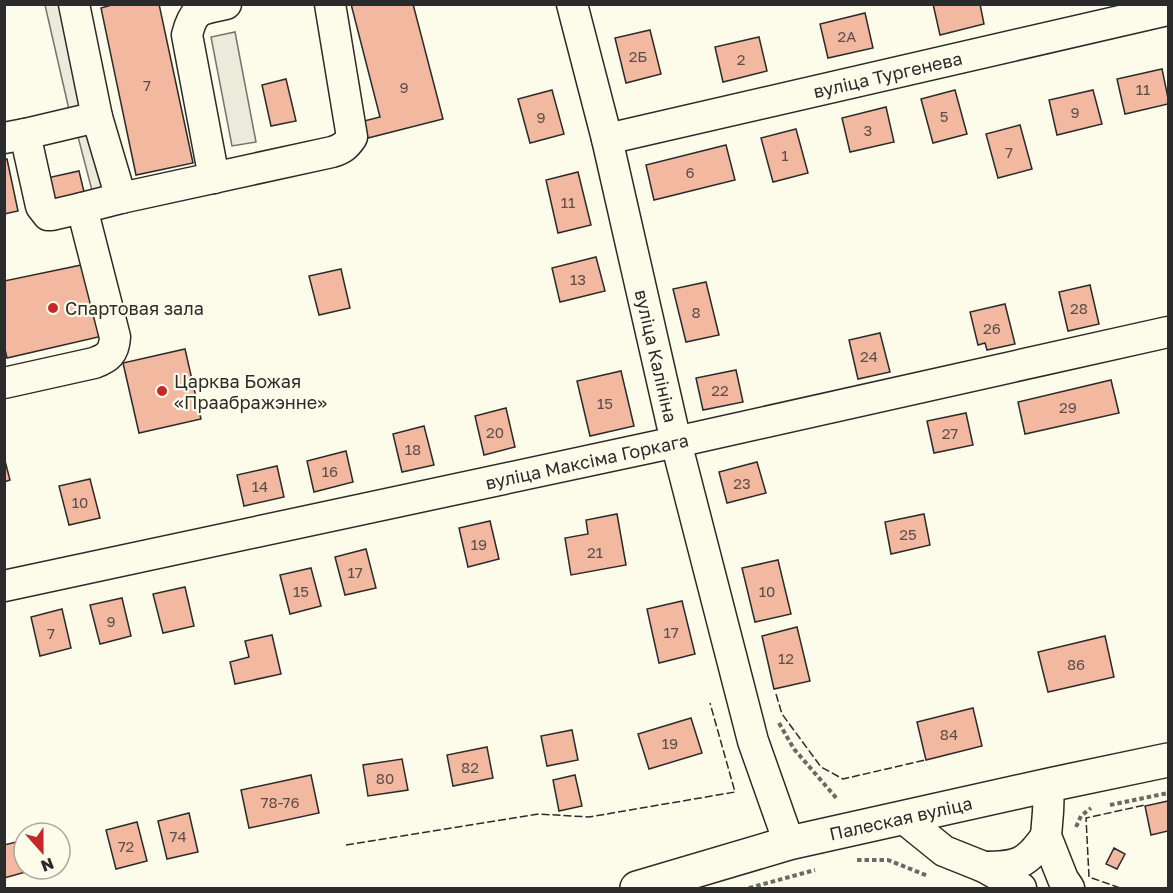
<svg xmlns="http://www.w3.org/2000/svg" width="1173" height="893" font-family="'Golos Text',sans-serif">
	<rect width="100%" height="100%" fill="#fdfbea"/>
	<!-- parking -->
	<path fill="#eceadb" stroke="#74746e" stroke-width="1.5" d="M45,5H70L94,108L70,114Z
		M235,32L256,142L232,146L211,37Z
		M95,124L114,197L95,202L76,129Z"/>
	<!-- building -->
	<path fill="#f2b8a0" stroke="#2b2b2b" stroke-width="1.5" d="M115,4H159L193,163L136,175L101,8Z
		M351,4H413L443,119L368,138L364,121L380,117Z
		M933,4H980L984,24L940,35Z
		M865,13L873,48L828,58L820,24Z
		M650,30L661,74L626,83L615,38Z
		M759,37L767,71L723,82L715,47Z
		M1162,69L1168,98V104L1125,114L1117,79Z
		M286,79L296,121L271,126L262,85Z
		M552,90L564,134L530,143L518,99Z
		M955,90L967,134L933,143L921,99Z
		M1093,90L1102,124L1057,135L1049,100Z
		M886,107L894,142L850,152L842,118Z
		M1020,125L1032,169L998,178L986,134Z
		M796,129L808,173L773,182L761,138Z
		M726,145L735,180L654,200L646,165Z
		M7,159L18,211L4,214V160Z
		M79,171L85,196L52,203L47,178Z
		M578,172L591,225L558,233L546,180Z
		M596,257L605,291L560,302L552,268Z
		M91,263L107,335L7,358L4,345V281Z
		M341,269L350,308L319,315L309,276Z
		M706,282L719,335L686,342L673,289Z
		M1090,285L1099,324L1068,331L1059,292Z
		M1005,304L1015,344L987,350L985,343L978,345L970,312Z
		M880,333L890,372L858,379L849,340Z
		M185,349L201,419L139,433L123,363Z
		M736,370L743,402L703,410L696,378Z
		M621,371L634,426L590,436L577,381Z
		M1111,380L1119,413L1025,434L1018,402Z
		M506,408L515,447L484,455L475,416Z
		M966,413L973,445L934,453L927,421Z
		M424,426L434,465L402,472L393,434Z
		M346,451L353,482L314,492L307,461Z
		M4,457L10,480L4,482Z
		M757,462L766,493L727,503L719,472Z
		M277,466L284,497L244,506L237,475Z
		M90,479L100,518L69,525L59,486Z
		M617,514L626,565L571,575L565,538L588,534L586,520Z
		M924,514L930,545L891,554L885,522Z
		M490,521L499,559L468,567L459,528Z
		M366,549L376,588L345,595L335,557Z
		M778,560L791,614L755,622L742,568Z
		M311,568L321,606L290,614L280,575Z
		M185,587L194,626L163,633L153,594Z
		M122,598L131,636L100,644L90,605Z
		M682,601L695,654L659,663L647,609Z
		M62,609L71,648L40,656L31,617Z
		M797,627L810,681L774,689L762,636Z
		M272,635L281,674L235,684L230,662L249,657L245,641Z
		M1105,636L1114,677L1048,692L1038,652Z
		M973,708L982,746L926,760L917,722Z
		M691,718L702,753L649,769L638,734Z
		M572,730L578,760L547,766L541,736Z
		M487,747L493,778L453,786L447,755Z
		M402,759L408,790L368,796L363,765Z
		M311,775L319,813L249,828L241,790Z
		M575,775L582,806L559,811L553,780Z
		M1168,801V831L1151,835L1145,806Z
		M189,813L198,852L167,859L158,821Z
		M137,822L147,861L116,869L106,830Z
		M24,840V869H33V870L4,878V845Z
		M1114,848L1125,854L1117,869L1106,864Z"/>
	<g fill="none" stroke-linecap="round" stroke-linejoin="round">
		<defs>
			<g id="minor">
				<path d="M74,4L97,117L121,198L332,152C342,149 346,146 352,137L330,4"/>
				<path id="s1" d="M572,4L607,139L676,442L753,741L789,843"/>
				<path d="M25,134L97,117"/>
				<path d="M4,138L25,134L41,206L48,215H52L82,208"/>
				<path id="s2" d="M607,139L1168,10"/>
				<path d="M214,178L187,35C194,7 201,10 226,4"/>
				<path d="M4,383L94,363C108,358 114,353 115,337L82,208L121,198"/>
				<path id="s3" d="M4,586L676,442L1168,332"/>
				<path d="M1049,785L1048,812L1046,836L1063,879L1069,888"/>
				<path d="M902,817L944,851L984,867L1021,888"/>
				<path d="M984,867C1017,867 1027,864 1046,836"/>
			</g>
			<g id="major">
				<path id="s4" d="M637,888L789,843L1049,785L1168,760"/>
			</g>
		</defs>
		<!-- minor casing -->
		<use href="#minor" stroke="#2b2b2b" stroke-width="33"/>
		<!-- major casing -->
		<use href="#major" stroke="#2b2b2b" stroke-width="36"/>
		<!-- path -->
		<path stroke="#6a6964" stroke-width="4" stroke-dasharray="4.5 3" stroke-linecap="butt" d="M779,723L794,749L838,800
			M1110,805L1168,793
			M1076,827L1081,816L1091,808
			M857,860H888L928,876
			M749,888L815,870"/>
		<!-- minor -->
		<use href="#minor" stroke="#fdfbea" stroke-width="30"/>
		<!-- major -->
		<use href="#major" stroke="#fdfbea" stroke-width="33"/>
		<!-- fence -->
		<path stroke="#2b2b2b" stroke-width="1.5" stroke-dasharray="8 3" stroke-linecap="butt" d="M776,694L782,714L821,767L843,779L925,760
			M346,845L539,814L589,817L735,792L710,703
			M1120,888L1089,877L1086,818L1145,805"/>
	</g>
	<!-- markers -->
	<g fill="#c62828" stroke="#fdfbea" stroke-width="2">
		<circle cx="53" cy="308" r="6"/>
		<circle cx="162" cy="391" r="6"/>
	</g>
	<g text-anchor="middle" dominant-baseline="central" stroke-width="4.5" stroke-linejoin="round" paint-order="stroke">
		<!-- number labels -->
		<g font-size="15" fill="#5d4e48">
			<text x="847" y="36">2А</text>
			<text x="638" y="56">2Б</text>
			<text x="741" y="59">2</text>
			<text x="147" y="85">7</text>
			<text x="404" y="87">9</text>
			<text x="1143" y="89">11</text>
			<text x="1075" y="112">9</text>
			<text x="944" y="116">5</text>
			<text x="541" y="117">9</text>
			<text x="868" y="130">3</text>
			<text x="1009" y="152">7</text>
			<text x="785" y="155">1</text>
			<text x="690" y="172">6</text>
			<text x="568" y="202">11</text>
			<text x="578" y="279">13</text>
			<text x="1079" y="308">28</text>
			<text x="696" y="312">8</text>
			<text x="992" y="328">26</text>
			<text x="869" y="356">24</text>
			<text x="720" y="390">22</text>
			<text x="605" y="403">15</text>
			<text x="1068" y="407">29</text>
			<text x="495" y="432">20</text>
			<text x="950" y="433">27</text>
			<text x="413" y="449">18</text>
			<text x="330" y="471">16</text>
			<text x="742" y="483">23</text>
			<text x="260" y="486">14</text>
			<text x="80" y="502">10</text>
			<text x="908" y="534">25</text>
			<text x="479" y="544">19</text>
			<text x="595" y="552">21</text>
			<text x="355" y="572">17</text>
			<text x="301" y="591">15</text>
			<text x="767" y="591">10</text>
			<text x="111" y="621">9</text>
			<text x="671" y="632">17</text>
			<text x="51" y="633">7</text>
			<text x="786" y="658">12</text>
			<text x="1076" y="664">86</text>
			<text x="949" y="734">84</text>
			<text x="670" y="743">19</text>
			<text x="470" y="767">82</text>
			<text x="385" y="778">80</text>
			<text x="280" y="802">78-76</text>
			<text x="178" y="836">74</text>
			<text x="126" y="846">72</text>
		</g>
		<!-- street labels -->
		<g font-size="18" fill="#2b2b2b" stroke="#fdfbea">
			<text stroke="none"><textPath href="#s2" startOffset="288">вуліца Тургенева</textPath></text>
			<text stroke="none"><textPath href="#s1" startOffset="362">вуліца Калініна</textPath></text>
			<text stroke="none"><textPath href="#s3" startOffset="596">вуліца Максіма Горкага</textPath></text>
			<text stroke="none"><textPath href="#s4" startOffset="273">Палеская вуліца</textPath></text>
		</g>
		<!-- poi labels -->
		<g font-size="18" fill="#2b2b2b" stroke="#fdfbea" text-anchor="start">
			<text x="65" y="308">Спартовая зала</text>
			<text x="174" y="381">Царква Божая<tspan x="174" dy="21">«Праабражэнне»</tspan></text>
		</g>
	</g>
	<!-- border -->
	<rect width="1173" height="893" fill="none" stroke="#2b2b2b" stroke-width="12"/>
	<!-- north arrow -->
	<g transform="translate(42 851) rotate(159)"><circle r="28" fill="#fdfbea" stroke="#a9a89e" stroke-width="1.5"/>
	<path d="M0-4.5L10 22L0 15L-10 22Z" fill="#c62828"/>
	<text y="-9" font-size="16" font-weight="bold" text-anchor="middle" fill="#2b2b2b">N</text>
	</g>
</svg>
